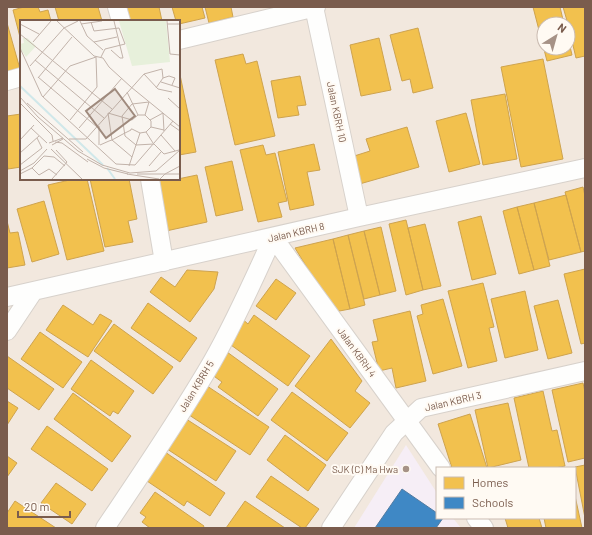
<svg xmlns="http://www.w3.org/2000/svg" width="592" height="535" font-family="Barlow,sans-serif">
	<rect width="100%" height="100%" fill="#f9f5f0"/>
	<!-- residential -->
	<path fill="#f2e8de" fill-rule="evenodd" d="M7,7H585V528H7ZM21,21H179V179H21ZM544,24H568V48H544ZM437,468H575V518H437Z"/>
	<!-- education -->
	<path fill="#f6eef6" d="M406,445L437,493V518H453L461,528H354Z"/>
	<!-- homes -->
	<path fill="#f2c14e" stroke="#cea34e" d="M24,7H38L40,12L48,10L51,21H21V41L13,10Z
		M55,7H98L102,21H59Z
		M123,7H159L162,21H127Z
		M172,7H202L205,18L179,24V21H176Z
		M205,7H231L233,17L209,23Z
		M533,7H560L564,24H544V48H568V38L572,55L547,61Z
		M563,7H585V56L576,58L568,24Z
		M7,23L20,69L7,72Z
		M418,28L433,88L413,93L410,79L402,81L390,35Z
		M379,38L391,90L361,96L350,45Z
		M243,54L246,64L257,61L275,136L235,145L215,60Z
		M543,59L563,159L521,167L501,67Z
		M179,70L196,152L179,155Z
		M300,76L306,105L297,106L299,115L278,118L271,81Z
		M505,94L517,159L483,165L471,100Z
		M466,113L480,164L449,172L436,121Z
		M21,114V167L8,169L7,163V116Z
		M407,127L419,167L356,185L348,158L370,151L366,139Z
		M314,144L320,170L307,172L314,205L290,210L278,152Z
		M263,145L266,155L275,153L287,201L278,203L282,217L258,222L240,150Z
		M232,161L243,210L216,216L205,167Z
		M197,175L207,222L166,231L151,179L173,180Z
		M74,179H87L104,251L67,260L48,185Z
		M90,179H129L137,219L128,221L133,242L105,247Z
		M583,187L585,196V251L581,252L565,192Z
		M566,195L581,252L549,260L534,203Z
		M44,201L59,254L32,262L17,209Z
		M534,203L550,266L534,270L517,207Z
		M517,207L534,270L519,274L503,211Z
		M481,216L496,274L472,280L458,222Z
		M406,220L423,290L406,295L389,224Z
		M7,221L10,233L18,232L25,265L7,268Z
		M425,224L441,286L423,290L408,228Z
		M381,227L396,291L380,295L364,231Z
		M364,231L380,295L364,299L348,235Z
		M348,235L365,305L350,309L333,239Z
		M333,239L350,309L334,312L295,248Z
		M585,269V343L581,344L564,274Z
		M187,270L218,272L214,289L190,322L150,292L161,277L175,287Z
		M276,279L296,293L276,320L256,306Z
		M483,283L494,327L489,328L497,361L468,368L448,291Z
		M525,291L538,350L505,358L491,299Z
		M443,299L462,366L433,374L417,316L423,314L421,305Z
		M558,300L572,353L548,359L534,306Z
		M148,303L197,338L180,362L131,328Z
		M63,305L93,325L100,314L112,321L88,357L46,330Z
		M410,311L426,381L396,388L392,368L379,371L372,342L378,341L373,320Z
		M254,315L310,356L288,386L224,340L240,317L248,324Z
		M114,324L173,367L153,394L94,351Z
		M40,332L82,362L63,388L21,359Z
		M331,339L362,381L355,391L370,403L350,428L295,386Z
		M227,352L278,389L258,416L218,387L222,382L211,374Z
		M7,356L54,389L39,410L7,388Z
		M91,360L134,391L118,414L113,411L110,416L71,389Z
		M201,382L269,427L250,455L183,411Z
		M583,383L585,392V458L568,462L552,390Z
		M543,391L552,431L557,430L565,466L555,468H529L514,398Z
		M292,392L348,433L327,461L271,420Z
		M73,393L131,436L112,462L54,419Z
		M7,401L18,408L7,425Z
		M508,403L521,460L488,468L475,410Z
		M470,414L487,468H452L438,424Z
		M183,417L236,451L216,481L164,447Z
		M47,426L108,469L92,491L31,449Z
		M285,435L326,465L308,491L267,460Z
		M165,452L225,493L210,516L187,501L184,506L147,481Z
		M7,456L17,463L7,477Z
		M585,465V518L575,467Z
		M271,476L319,509L305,528H302L256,497Z
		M56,483L86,504L72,524L41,503Z
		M155,492L204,526L203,528H150L142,522L146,517L140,513Z
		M575,496L582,528H546L544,518H575Z
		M15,501L56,528H7V513Z
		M245,501L285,528H226Z
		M505,518H539L542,528H508Z"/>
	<!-- schools -->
	<path fill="#3f88c5" stroke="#517ba1" d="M402,489L437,513V518H443L436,528H375Z"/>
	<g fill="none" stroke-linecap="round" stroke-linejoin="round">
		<defs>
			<path id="minor" d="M117,7L121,21
				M314,7L359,217
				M179,40L316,7
				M7,81L21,77
				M150,179L164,262
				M7,297L359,217L585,168
				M7,331L33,292
				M476,518L484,528
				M105,528C142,473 179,419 212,362C235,322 254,279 273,237L441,468
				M331,528L394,433L421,408L585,371"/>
		</defs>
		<!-- minor casing -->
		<use href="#minor" stroke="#d7d1cb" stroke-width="20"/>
		<!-- minor -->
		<use href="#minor" stroke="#fefefd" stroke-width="18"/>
	</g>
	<!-- markers -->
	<circle fill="#a69286" stroke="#fffaf3" stroke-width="1.5" cx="406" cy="469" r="4"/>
	<g text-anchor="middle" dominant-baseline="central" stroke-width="4" stroke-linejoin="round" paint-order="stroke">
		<!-- street labels -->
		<g font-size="10" fill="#7a5c4d" stroke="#fffaf3">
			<text transform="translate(337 112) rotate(78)">Jalan KBRH 10</text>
			<text transform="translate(296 232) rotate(-13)">Jalan KBRH 8</text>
			<text transform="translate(357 352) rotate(54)">Jalan KBRH 4</text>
			<text transform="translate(196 386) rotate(-59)">Jalan KBRH 5</text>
			<text transform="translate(453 401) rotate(-13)">Jalan KBRH 3</text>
		</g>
		<!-- poi labels -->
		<g font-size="10" fill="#7a5c4d" stroke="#fffaf3" text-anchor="end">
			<text x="398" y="469">SJK (C) Ma Hwa</text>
		</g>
	</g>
	<!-- overview -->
	<g transform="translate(20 20)">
		<rect width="160" height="160" fill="#f9f5f0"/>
		<path d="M99,1H146L150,42L112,46ZM3,18H7L16,26L6,37L0,28V24L4,23Z" fill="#e7f0db"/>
		<path fill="none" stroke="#d0e8ea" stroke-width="2" d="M0,66L83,145M87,148L95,159"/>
		<path fill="none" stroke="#c2b3aa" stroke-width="1" d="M37,1L74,36L83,38L89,47L111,67L160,107M60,1L67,16L83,30M147,1L150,34L160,35M71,2L74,11L99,8L105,24L85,29L81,37M0,4L19,14M61,4L82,1M147,4H160M0,14L92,89M13,22L31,1M74,22L97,17M0,28L22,76L96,144L115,145L153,101M91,30L100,38H103L94,1M15,40L84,98M10,46L44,8L58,1M124,54L138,69L152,72M18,57L77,107M18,58L52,17M141,62L160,68M136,68L143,58L149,56L155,58L152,65M107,72L118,95M0,77L18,97L58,131L82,145L110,153M23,77L50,46L76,37L77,67L50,100M148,78L160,89M0,83L32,115L33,121M7,83L63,132M143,93L144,111M125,95L129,82L112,84L102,96L105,116L116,125L134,124L144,134L159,130M130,100L143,93M150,104L160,111M79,106V125M131,107L144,110M11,108L27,123M59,108L102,58M126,112L133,123M141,115L155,131M49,119H66L124,54L142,49L143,58M0,120L14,105M35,122L42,123L68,142M29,123L43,118M32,125L43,119M80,125L89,121L92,120L103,114L111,110V109H112L120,113L126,112L131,107V101L125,95H118L112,100L88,93L92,120L112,137M31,129L62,159M0,133L19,116M67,139L84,148L108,154M0,145L22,128L17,118M109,146L120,113M129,146L141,132M12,148L19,155L29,149L37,155M0,151L14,143L27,129M110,153L136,151L160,130M0,154L12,148L24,136L34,137L45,146M107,154L139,159M117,154H160M32,159L47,142L36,130M140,159L145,154L160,146"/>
		<path fill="#9f8a7d" fill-opacity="0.15" stroke="#9f8a7d" stroke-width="2" d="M95,69L115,96L86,118L66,91Z"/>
		<rect width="160" height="160" fill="none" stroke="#7a5c4d" stroke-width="2"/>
	</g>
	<!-- border -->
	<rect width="592" height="535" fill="none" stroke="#7a5c4d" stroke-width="16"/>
	<!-- legend -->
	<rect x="436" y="467" width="140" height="52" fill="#fffaf3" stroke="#cabbb1"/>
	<rect x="444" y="477" width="20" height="12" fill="#f2c14e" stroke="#cabbb1"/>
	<text x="472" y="487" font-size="12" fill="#7a5c4d">Homes</text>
	<rect x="444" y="497" width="20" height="12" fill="#3f88c5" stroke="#cabbb1"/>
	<text x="472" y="507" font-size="12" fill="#7a5c4d">Schools</text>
	<!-- north arrow -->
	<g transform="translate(556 36) rotate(37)"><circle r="19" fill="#fffaf3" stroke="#cabbb1"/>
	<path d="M0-3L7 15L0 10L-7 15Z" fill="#a69286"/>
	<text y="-6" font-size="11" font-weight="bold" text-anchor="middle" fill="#7a5c4d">N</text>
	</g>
	<!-- scale -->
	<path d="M18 511v6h52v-6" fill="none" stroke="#7a5c4d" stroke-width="2"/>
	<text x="24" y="511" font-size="12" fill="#7a5c4d" stroke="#fffaf3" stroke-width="3" paint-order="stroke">20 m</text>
</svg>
